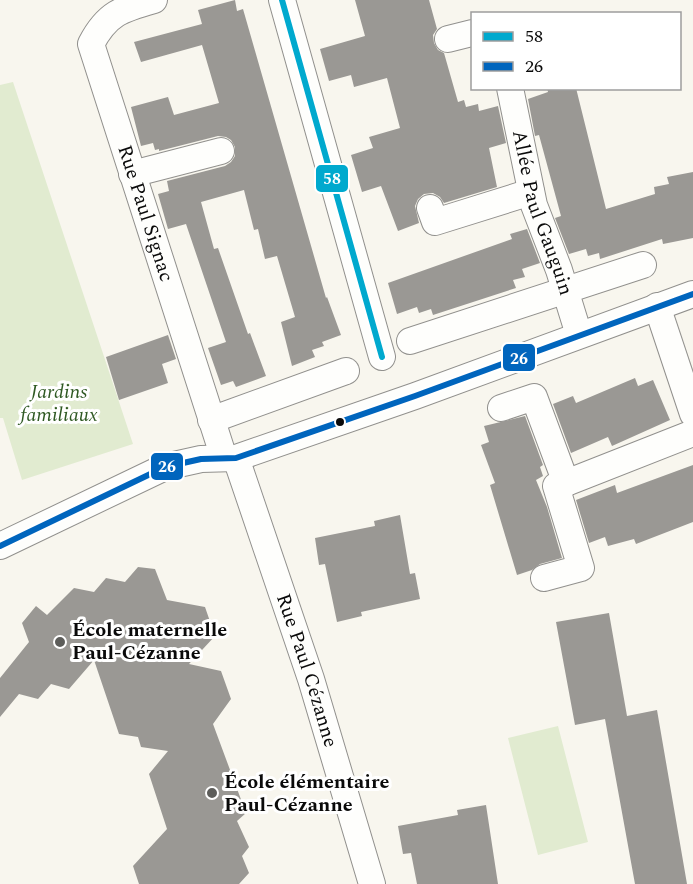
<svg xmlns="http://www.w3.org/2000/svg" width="693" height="884" font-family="Spectral,serif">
	<rect width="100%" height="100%" fill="#f8f6ee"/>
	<!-- green -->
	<path fill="#e1ebd0" d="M13,82L133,444L22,480L3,418H0V85Z
		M558,726L588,842L538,855L508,738Z"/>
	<!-- building -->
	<path fill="#9a9894" d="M235,0L237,11L243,9L326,298L327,297L341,335L322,342L324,346L312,350L315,357L292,366L281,322L295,317L277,256L265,259L258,229L254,230L244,190L201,202L214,249L218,248L248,334L250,333L266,376L236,387L233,381L221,385L208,348L226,342L186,224L168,229L158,194L169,191L167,181L225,166L231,162L235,156V147L231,140L226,137L218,136L159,151V149L155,150L153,143L141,146L131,107L168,97L174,115L219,103L202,45L141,62L134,42L202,24L198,10Z
		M355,0H429L437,29L433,35L434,43L438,50L444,53L458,102L464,100L466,107L478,104L479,111L498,106L506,143L489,148L497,187L444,203L440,197L433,193L424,194L418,199L415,206L419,223L398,231L381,186L362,192L351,155L373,148L369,137L400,128L387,78L354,87L351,75L329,81L320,49L365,36Z
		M547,88H576L606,209L655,194L654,187L669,184L667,177L693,172V238L663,244L662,239L600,259L599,253L588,256L586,249L569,254L555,218L561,216L539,135L535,136L528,99L548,92Z
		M527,229L540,263L522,269L525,277L513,280L516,288L433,315L431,309L419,313L417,307L397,314L388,283L512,239L510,234Z
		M168,335L176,359L162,364L168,383L119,400L106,357Z
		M635,378L638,386L653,380L670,420L612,446L608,437L571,453L553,404L573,396L576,403Z
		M525,416L543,465L540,467L543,476L536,480L547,507L562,558L540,564L532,570L517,575L490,485L495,483L481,445L489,442L484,426Z
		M693,465V522L636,544L634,539L608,546L605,537L589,543L576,500L615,485L617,493Z
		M400,515L410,574L415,573L420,599L361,612L362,616L337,622L325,564L319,565L315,538L375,526L374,521Z
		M138,567L155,569L167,600L205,607L215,636L189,664L221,671L231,699L213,724L246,813L237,821L249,847L242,856L249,873L239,884H139L133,866L167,829L149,774L168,751L141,747L138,737L119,734L94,660L69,689L51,684L38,699L19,694L0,717V678L29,642L22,623L36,606L47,615L74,588L94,592L106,578L125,582Z
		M609,613L627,716L657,710L687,884H635L605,719L575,725L556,622Z
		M486,805L498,884H417L411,853L403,854L398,826L458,815L457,810Z"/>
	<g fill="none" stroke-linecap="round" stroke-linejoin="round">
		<defs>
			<g id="minor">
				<path id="s1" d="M154,0C122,9 107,13 91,44L224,458"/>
				<path d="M282,0L382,357"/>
				<path d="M448,39L472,33"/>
				<path id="s2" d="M510,88L534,205L559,270L579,335"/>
				<path d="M132,174L221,151"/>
				<path d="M430,208L435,222L531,192"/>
				<path d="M657,306L693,414"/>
				<path d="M410,341L643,265"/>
				<path d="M501,408L534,397L566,483L556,486L581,568L544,578"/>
				<path d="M211,420L346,371"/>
				<path id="s3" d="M236,458L311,679L372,884"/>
				<path d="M566,483L693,433"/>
				<path d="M0,546L165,467L201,459L236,458L415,396L693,294"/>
			</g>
		</defs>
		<!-- minor casing -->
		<use href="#minor" stroke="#91908d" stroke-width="28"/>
		<!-- minor -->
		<use href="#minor" stroke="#fefefc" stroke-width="26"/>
		<defs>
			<path id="bus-1" d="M282,0L382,357"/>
			<path id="bus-2" d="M0,546L165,467L201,459L236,458L415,396L693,294"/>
		</defs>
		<!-- bus-1 casing -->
		<use href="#bus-1" stroke="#fff" stroke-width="10"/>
		<!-- bus-2 casing -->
		<use href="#bus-2" stroke="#fff" stroke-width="10"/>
		<!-- bus-1 -->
		<use href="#bus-1" stroke="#00a9ce" stroke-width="6"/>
		<!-- bus-2 -->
		<use href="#bus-2" stroke="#0065bd" stroke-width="6"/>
	</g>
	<!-- markers -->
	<circle fill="#0a0a0a" stroke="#fff" stroke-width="2" cx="340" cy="422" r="5"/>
	<g fill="#5d5d5a" stroke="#fff" stroke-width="2">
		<circle cx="60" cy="642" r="6"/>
		<circle cx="212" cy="793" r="6"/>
	</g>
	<g text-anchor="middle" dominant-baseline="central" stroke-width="6" stroke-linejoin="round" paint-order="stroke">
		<!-- street labels -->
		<g font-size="20" fill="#0a0a0a" stroke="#fff">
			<text stroke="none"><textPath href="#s2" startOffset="129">Allée Paul Gauguin</textPath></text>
			<text stroke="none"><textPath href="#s1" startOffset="258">Rue Paul Signac</textPath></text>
			<text stroke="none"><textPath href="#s3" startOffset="224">Rue Paul Cézanne</textPath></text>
		</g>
		<!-- park labels -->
		<g font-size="20" font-style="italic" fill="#2f5923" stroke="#fff">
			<text x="59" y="392">Jardins<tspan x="59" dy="23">familiaux</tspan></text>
		</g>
		<!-- poi labels -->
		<g font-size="20" font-weight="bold" fill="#0a0a0a" stroke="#fff" text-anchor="start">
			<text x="72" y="630">École maternelle<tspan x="72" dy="23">Paul-Cézanne</tspan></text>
			<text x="224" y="782">École élémentaire<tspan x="224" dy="23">Paul-Cézanne</tspan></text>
		</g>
	</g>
	<g stroke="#fff" stroke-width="2">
		<rect x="315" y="164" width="34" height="29" rx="6" fill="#00a9ce"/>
		<rect x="502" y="343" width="34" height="29" rx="6" fill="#0065bd"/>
		<rect x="150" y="452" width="34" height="29" rx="6" fill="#0065bd"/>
	</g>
	<g font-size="16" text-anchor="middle" font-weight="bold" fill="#fff">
		<text x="332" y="184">58</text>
		<text x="519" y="364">26</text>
		<text x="167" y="472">26</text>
	</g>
	<!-- legend -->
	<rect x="471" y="12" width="210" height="78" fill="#ffffff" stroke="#9d9d9d" stroke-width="1.5"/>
	<rect x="483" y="32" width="30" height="9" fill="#00a9ce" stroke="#9d9d9d" stroke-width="1.5"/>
	<text x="525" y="42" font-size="18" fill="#0a0a0a">58</text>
	<rect x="483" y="62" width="30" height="9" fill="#0065bd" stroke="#9d9d9d" stroke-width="1.5"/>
	<text x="525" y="72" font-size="18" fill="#0a0a0a">26</text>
</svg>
